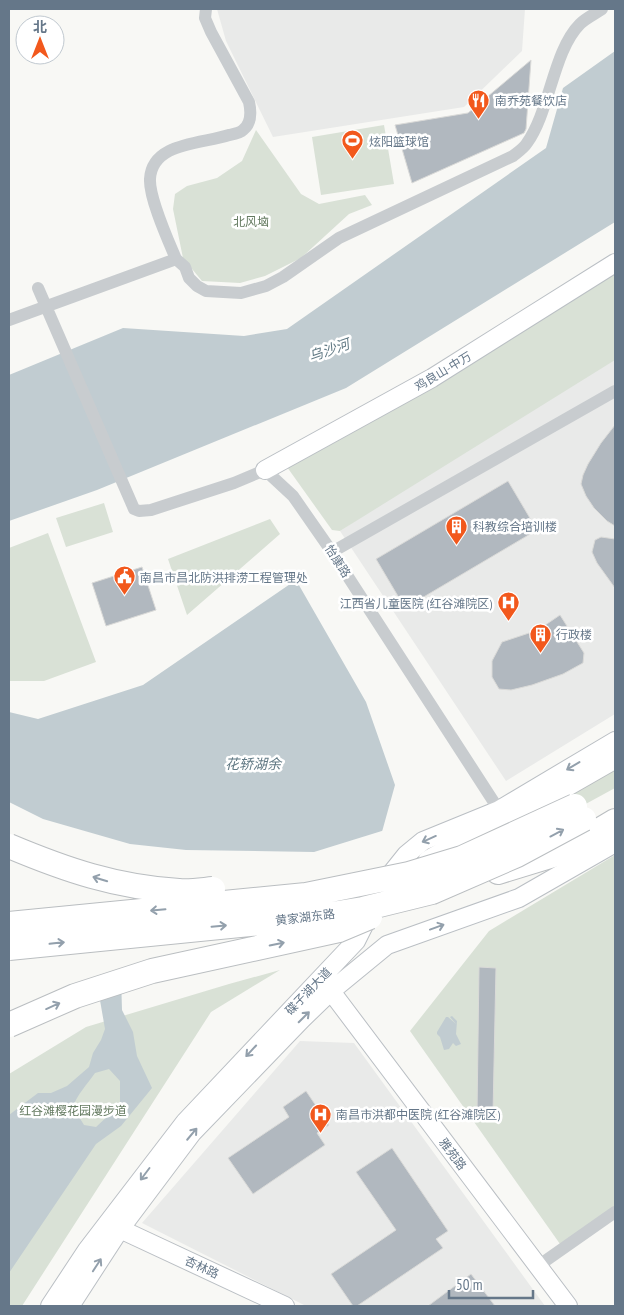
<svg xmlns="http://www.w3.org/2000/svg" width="624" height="1315" font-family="'PT Sans Narrow','Noto Sans SC',sans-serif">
	<rect width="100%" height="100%" fill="#f8f8f5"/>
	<!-- built -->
	<path fill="#e9eae9" d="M217,9H525L522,51L464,107L273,137L226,41Z
		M615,349V714L506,781L340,531Z
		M300,1041L354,1043L545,1306H306L142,1223Z"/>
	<!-- green -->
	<path fill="#d9e1d6" d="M384,125L394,184L321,195L312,137Z
		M256,130L301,194L319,204L365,195L372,205L349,214L301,258L265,276L240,283L202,281L183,258L173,209L175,194L187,186L217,178L242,161Z
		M615,272V360L340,531L332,530L287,467Z
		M104,503L113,532L66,547L56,518Z
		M270,519L280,534L187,615L168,559Z
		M48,533L96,662L44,681H9V548Z
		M615,763V788L582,806L570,789Z
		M615,855V1207L560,1244L410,1031L489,931Z
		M280,970L211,1012L22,1306H9V1074L86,1027L229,984Z"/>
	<!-- water -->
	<path fill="#c1ccd1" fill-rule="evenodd" d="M615,51V222L346,388L97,490L9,521V375L123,328L244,336L287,329L546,148L563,88Z
		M296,580L366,702L395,785L375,857L120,944L122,1010L133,1032L137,1056L152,1088L121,1126L96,1144L9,1273V1115L38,1093H51L67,1086L89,1067L93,1053L101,1040L105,1029L92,954L9,984V712L38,719L143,685ZM109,1069L120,1081V1102L110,1114L96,1127L84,1125L73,1107C77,1094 87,1085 95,1073Z
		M452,1016L457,1021L456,1034L461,1044L456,1046L453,1043L449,1049L444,1050L440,1037L437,1034V1032L446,1017H448L456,1024L450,1017Z"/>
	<!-- pier -->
	<path fill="#f8f8f5" d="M9,802L43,819L130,844L186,850L314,852L385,830L376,859L122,946L124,991L97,999L90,957L9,987Z"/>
	<!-- building -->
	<path fill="#b1b8bf" stroke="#dadad8" d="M531,60L526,129L524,133L412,183L395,125L468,113Z
		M615,425V526L607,521L594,508L586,496L581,484L583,475L588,464L601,443Z
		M508,481L537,530L405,608L376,559Z
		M601,537L615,539V588L597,563L592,552L595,540Z
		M142,567L156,610L106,626L92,583Z
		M560,615L584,653L583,663L563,674L532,685L511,690L499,689L492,677V661L502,642L538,630Z
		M479,967L496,968L493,1114H477Z
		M306,1091L329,1125L317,1133L325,1145L253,1194L228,1158L289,1117L283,1107Z
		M392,1148L448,1231L436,1239L443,1248L357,1306H353L331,1274L396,1230L356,1172Z
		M471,1274L495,1306H428Z"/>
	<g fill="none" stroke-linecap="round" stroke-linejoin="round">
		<defs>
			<path id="secondary" d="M265,470L432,378L615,263
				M386,883L390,875L406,855L423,841L499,810L615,741
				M324,982L568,1306
				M120,1229L285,1306
				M50,1306L87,1250L185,1122L356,941L370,913
				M70,1306L120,1229L192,1133L302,1019L331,991L387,945L519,898L615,843"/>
			<path id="highway" d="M430,862L615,756
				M498,872L563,852L615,821"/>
		</defs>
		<!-- secondary casing -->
		<use href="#secondary" stroke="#babfc4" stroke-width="20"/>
		<!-- highway casing -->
		<use href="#highway" stroke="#babec1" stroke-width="26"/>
		<!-- street -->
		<path stroke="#c8cccf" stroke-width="12" d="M176,259C168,240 149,198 150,179C152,142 202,144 229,135C234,134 240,133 243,130C252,123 251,111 249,102L211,32L205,18L206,9
			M38,288L134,509L139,511L151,510L234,483L265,470L293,496L332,552L499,810
			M9,320L176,259L185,267L189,278L197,286L206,291L241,293L266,286L283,277L339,238L513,156C518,152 524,148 527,143C550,111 553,51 580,24C586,18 595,14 602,9
			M332,552L615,391
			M538,1266L615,1212"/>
		<!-- secondary -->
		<use href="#secondary" stroke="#fff" stroke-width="18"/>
		<!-- highway -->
		<use href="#highway" stroke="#fff" stroke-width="24"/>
		<defs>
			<path id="highway-bridge" d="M9,846C66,870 116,887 179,891C190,892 202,890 213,889
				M9,924L306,895L409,874L462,858L575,806
				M9,948L301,919L363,909L432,892L517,855L584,819
				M9,1025L75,996L152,971L339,930L370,917"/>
		</defs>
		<!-- highway-bridge casing -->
		<use href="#highway-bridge" stroke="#babec1" stroke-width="26" stroke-linecap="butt"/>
		<!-- highway-bridge -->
		<use href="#highway-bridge" stroke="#fff" stroke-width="24"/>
	</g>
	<!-- one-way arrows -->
	<defs><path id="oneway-shaft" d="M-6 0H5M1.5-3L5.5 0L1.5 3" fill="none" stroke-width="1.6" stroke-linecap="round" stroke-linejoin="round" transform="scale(1.25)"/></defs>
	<g stroke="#93a0ac">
		<use href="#oneway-shaft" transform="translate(573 766) rotate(149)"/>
		<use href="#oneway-shaft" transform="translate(557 833) rotate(-28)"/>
		<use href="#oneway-shaft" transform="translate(429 839) rotate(156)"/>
		<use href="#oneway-shaft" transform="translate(100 879) rotate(-163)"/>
		<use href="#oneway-shaft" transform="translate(158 910) rotate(175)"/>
		<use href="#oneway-shaft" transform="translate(219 926) rotate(-5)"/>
		<use href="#oneway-shaft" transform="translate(437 927) rotate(-20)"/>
		<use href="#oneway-shaft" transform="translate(57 943) rotate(-6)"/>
		<use href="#oneway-shaft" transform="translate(277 944) rotate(-12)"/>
		<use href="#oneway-shaft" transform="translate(53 1006) rotate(-24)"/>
		<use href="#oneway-shaft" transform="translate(304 1017) rotate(-45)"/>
		<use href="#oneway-shaft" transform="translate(251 1051) rotate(133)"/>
		<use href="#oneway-shaft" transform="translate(192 1134) rotate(-50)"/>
		<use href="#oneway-shaft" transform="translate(145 1174) rotate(127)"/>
		<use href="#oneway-shaft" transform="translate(97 1265) rotate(-57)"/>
	</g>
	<!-- icons -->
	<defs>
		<symbol id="restaurant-pin" viewBox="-11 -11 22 30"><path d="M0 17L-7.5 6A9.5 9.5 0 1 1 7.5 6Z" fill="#f2581c" stroke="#fff"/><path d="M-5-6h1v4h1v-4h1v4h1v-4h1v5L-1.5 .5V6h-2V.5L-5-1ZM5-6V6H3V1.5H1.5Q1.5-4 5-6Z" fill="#fff"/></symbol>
		<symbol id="stadium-pin" viewBox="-11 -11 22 30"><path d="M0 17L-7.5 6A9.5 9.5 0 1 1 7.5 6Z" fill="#f2581c" stroke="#fff"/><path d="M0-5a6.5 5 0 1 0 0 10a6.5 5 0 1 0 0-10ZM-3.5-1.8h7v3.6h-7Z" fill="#fff"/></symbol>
		<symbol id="building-pin" viewBox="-11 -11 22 30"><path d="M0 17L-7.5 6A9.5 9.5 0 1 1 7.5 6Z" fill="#f2581c" stroke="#fff"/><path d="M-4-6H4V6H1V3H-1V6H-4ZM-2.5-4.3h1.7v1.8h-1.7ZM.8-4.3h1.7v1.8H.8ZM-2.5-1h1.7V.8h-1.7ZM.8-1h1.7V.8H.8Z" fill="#fff"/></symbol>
		<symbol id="civic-pin" viewBox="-11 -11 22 30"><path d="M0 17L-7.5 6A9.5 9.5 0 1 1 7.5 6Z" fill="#f2581c" stroke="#fff"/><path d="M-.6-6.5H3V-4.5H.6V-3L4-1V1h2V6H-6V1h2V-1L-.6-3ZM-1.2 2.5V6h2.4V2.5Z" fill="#fff"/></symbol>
		<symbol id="hospital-pin" viewBox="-11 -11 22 30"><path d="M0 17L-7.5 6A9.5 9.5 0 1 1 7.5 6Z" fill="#f2581c" stroke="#fff"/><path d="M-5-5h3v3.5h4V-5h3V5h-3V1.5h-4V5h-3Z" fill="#fff"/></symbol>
	</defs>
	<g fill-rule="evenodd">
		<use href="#restaurant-pin" x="466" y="88" width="25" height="34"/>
		<use href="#stadium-pin" x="340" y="128" width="25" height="34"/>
		<use href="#building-pin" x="444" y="514" width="25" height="34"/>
		<use href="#civic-pin" x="112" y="564" width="25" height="34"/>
		<use href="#hospital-pin" x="496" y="590" width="25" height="34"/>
		<use href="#building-pin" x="528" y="622" width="25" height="34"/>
		<use href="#hospital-pin" x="308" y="1102" width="25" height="34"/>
	</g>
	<g text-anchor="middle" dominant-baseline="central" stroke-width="5" stroke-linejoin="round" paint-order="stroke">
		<!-- poi labels -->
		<g font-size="12" fill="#657789" stroke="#fff" text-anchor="start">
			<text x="495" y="100">南乔苑餐饮店</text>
			<text x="369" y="141">炫阳篮球馆</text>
			<text x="473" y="526">科教综合培训楼</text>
			<text x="140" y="577">南昌市昌北防洪排涝工程管理处</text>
			<text x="492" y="603" text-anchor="end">江西省儿童医院 (红谷滩院区)</text>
			<text x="556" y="634">行政楼</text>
			<text x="336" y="1114">南昌市洪都中医院 (红谷滩院区)</text>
		</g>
		<!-- park labels -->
		<g font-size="12" fill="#647a60" stroke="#fff">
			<text x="251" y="221">北风垴</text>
			<text x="73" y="1110">红谷滩樱花园漫步道</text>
		</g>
		<!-- street labels -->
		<g font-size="12" fill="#657789" stroke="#fff">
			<text transform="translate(443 371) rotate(-31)">鸡良山-中万</text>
			<text transform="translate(338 561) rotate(57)">怡康路</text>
			<text transform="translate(305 917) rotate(-7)">黄家湖东路</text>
			<text transform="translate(308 991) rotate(-46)">碟子湖大道</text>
			<text transform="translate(453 1154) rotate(53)">雅苑路</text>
			<text transform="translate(202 1267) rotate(25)">杏林路</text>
		</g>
		<!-- water labels -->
		<g font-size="14" font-style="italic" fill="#617984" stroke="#fff">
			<text transform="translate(329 350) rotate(-19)">乌沙河</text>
			<text x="253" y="764">花轿湖余</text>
		</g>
	</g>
	<!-- border -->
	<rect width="624" height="1315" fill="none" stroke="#657789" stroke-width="20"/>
	<!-- north arrow -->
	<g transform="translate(40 40)"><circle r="24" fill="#ffffff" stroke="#c1c9d0"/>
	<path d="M0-4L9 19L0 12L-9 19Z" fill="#f2581c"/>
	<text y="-8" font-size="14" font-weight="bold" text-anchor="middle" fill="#657789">北</text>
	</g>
	<!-- scale -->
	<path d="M449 1290v8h84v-8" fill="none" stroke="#657789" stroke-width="2.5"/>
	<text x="456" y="1290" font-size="15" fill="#657789" stroke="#ffffff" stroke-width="4" paint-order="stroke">50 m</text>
</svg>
